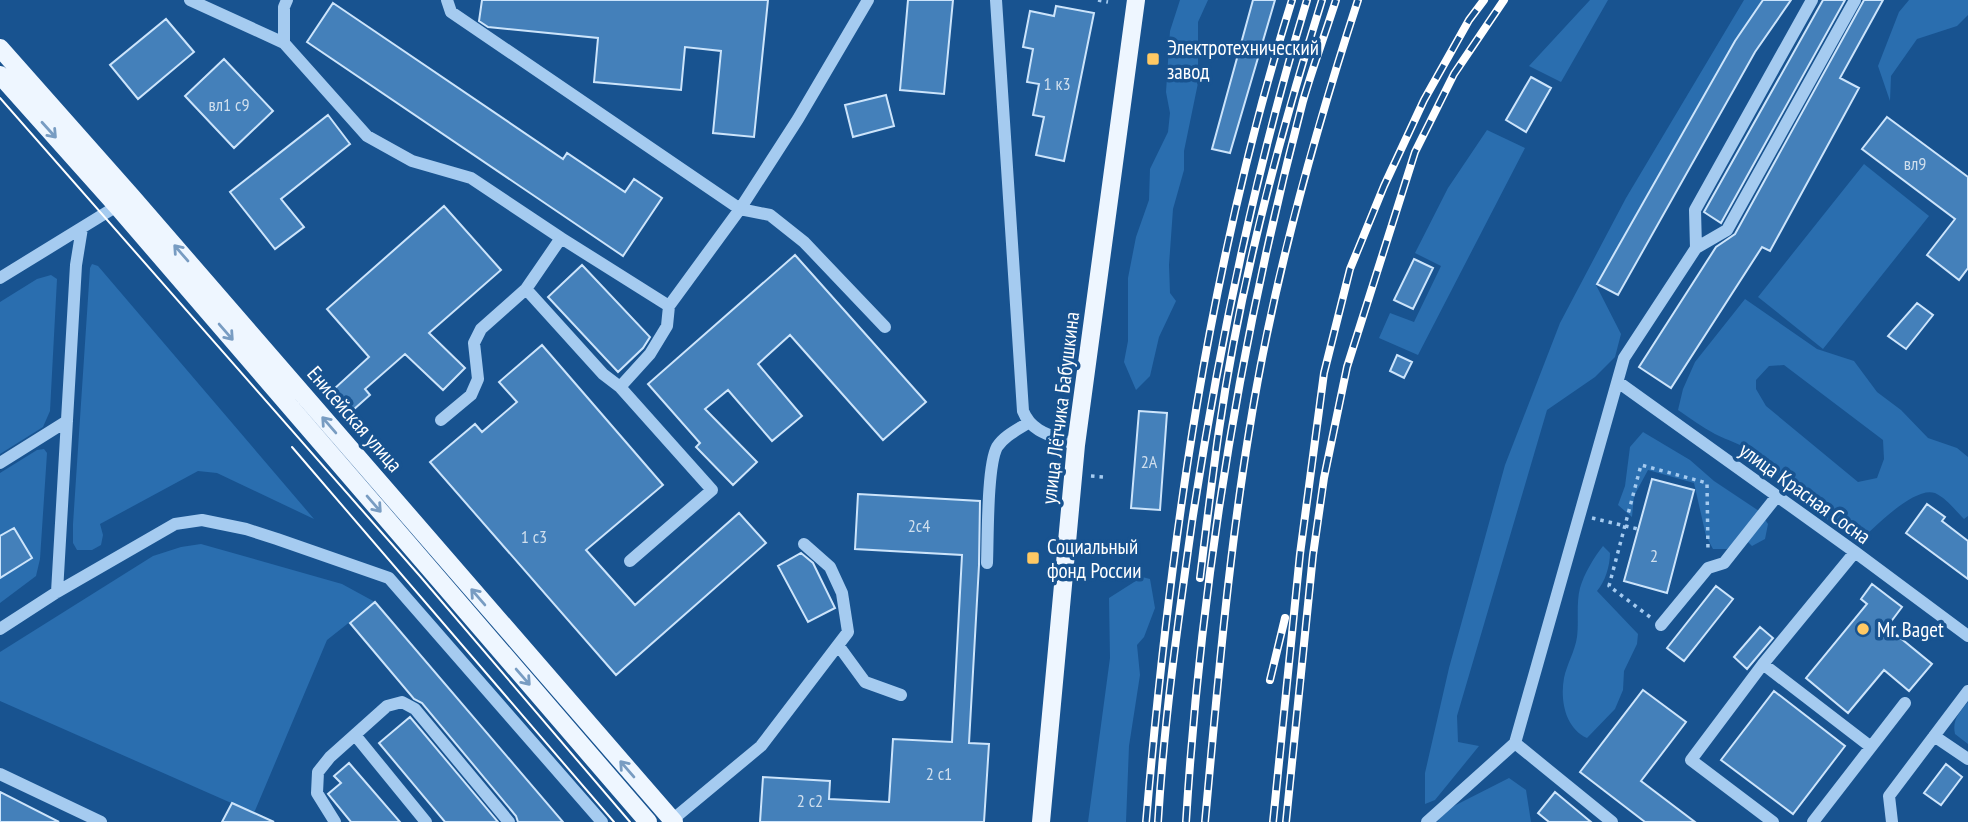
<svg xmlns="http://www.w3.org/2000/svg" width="1968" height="822" font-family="'PT Sans Narrow',sans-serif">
	<rect width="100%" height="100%" fill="#185390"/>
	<!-- green -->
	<path fill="#2a6eaf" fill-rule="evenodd" d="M1180,0H1208L1198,22V83L1184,151V170L1173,209L1169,265L1170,293L1176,301L1159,337L1150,376L1136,390L1124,362L1128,341V278L1136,237L1149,200L1150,169L1168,132L1170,113L1166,92L1170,31Z
		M1590,0H1608L1561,82L1529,66Z
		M1744,0H1763L1596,285L1621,334L1615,357L1595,377L1547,410L1457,716L1458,742L1479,746L1435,800L1425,804V773L1449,668L1505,465L1560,323L1626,198Z
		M1909,0H1968V15L1957,26L1917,39L1891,76L1890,101L1878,66L1899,12Z
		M1487,130L1525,148L1418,355L1379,338L1390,313L1414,322L1441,266L1415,253L1448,188Z
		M1864,164L1929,216L1823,349L1758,297Z
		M92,264L98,266L314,519L217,473L198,471L100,524L103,535L101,545L92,550H77L73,543V524L90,268Z
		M51,275L57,279L50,411L43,427L0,454V302L37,279Z
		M1745,299L1817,349L1854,361L1877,392L1901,410L1928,438L1957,448L1968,457V516L1964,519C1956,511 1946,498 1935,493C1916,486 1879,523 1866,535C1823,531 1787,480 1754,453C1743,445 1727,440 1715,434C1702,427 1690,418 1678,410L1683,389L1695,362ZM1784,365L1883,440L1884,459L1877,478L1858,482L1766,406L1756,389V380L1769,366Z
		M1643,432L1690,460L1714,481L1759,511L1768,524L1765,539L1752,546L1742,536L1727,549H1713L1706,536L1694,483L1648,470L1634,496L1632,517L1618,505L1625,486L1630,447Z
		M44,449L47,453L40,559L36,576L0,603V473L37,450Z
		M201,544L342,584L375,602L327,640L254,813L0,701V652L153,556L181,547Z
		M1603,546L1610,553C1610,566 1605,582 1597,591L1638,634L1637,644L1624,671L1623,690L1615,709L1587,738C1565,728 1560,700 1564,678C1567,664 1575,651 1577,637C1579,622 1576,603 1580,588C1584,574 1594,557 1603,546Z
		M1142,577L1150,579L1155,608L1144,637L1137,645L1140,675L1129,746L1126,822H1088L1110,658L1109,598Z
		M1968,702V744L1955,734C1952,720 1959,713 1968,702Z
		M1509,778L1526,790L1531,822H1437L1448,809Z"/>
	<!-- building -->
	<path fill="#4480ba" stroke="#cce4fb" stroke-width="2" d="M482,0H768L754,137L713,133L721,51L685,47L681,90L594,82L598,38L488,27L479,21Z
		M908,0H953L944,94L900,90Z
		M1253,0H1275L1230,153L1212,149Z
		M1763,0H1791L1755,52L1618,295L1597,284L1735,41Z
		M1823,0H1845L1721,223L1704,212Z
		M1864,0H1883L1840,78L1859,88L1770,251L1762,247L1671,388L1639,367L1716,247L1735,234Z
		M333,3L563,159L567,153L625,192L634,179L662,198L623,256L307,42Z
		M1056,6L1094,13L1064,161L1036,155L1044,117L1033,115L1039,84L1027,82L1033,49L1023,47L1030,11L1054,16Z
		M166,19L194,52L138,99L110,65Z
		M224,59L273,111L234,148L185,96Z
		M1531,77L1551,88L1526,132L1506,120Z
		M886,95L894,126L853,137L845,105Z
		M328,115L350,144L281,199L304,227L275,249L230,192Z
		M1887,117L1968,177V268L1959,280L1927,255L1955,219L1862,149Z
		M444,206L501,270L429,333L465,368L443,390L405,354L365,389L370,395L353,410L334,389L369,357L327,309Z
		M795,255L926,402L883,440L790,335L758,364L802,416L772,441L728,390L705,409L757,462L733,485L696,447L700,443L648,384Z
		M1414,259L1433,268L1413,309L1394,300Z
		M582,265L650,337L643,348L618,372L548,297Z
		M1917,303L1933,315L1906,349L1888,336Z
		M542,345L663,485L586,550L635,605L739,513L766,543L616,675L430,462L475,424L482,432L517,402L499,382Z
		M1397,355L1412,362L1404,378L1390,371Z
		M1139,411L1167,413L1160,510L1131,508Z
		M1652,479L1694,490L1667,593L1624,581Z
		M858,494L980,501L979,565L969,743L989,744L984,822H760L763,777L830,781L829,799L889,802L893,739L952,742L962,555L855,549Z
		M1927,504L1945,517L1942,521L1968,541V579L1906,533Z
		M14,528L32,558L0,578V536Z
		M801,553L813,563L835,608L808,622L778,566Z
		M1872,584L1902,607L1887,627L1932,664L1909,691L1884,670L1848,713L1806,678L1867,604L1861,599Z
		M1716,586L1733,599L1684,661L1667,648Z
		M375,602L563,822H518L516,816L422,703L414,699L350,623Z
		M1760,627L1773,638L1747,669L1734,657Z
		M1643,690L1686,722L1641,781L1695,822H1645L1580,772Z
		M1774,691L1845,746L1793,814L1721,760Z
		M410,717L498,822H445L379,743Z
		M349,763L400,822H351L328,794L341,783L334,776Z
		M1946,764L1962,777L1941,805L1924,793Z
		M0,792L59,822H0Z
		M1555,792L1591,822H1549L1538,813Z
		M232,803L274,822H222Z"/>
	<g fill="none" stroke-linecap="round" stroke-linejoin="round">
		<!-- path -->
		<path stroke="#a5cbf0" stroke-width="3.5" stroke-dasharray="3.5 5" stroke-linecap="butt" d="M1098,0L1108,2
			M1091,476L1104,477
			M1592,518L1638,529
			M1650,617L1609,586L1641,465L1707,483L1708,552"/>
		<!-- minor -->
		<path stroke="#a5cbf0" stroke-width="12" d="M190,0L284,43L367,136L412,161L471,178L561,238
			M447,0L451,12L740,209L798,119L868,0
			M996,0L1023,411C1032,434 1055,436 1076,445
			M284,43V7L287,0
			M1696,248L1727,230L1855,0
			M0,278L117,206
			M526,289L561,238L669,306
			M1618,382L1855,552L1968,636
			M620,387L650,354L667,326L669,306L740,209L770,215L804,242L885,327
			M441,420L471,395L478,379L474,343L481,329L526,289L603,374L620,387L712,490L630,561
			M0,463L67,421
			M987,563C988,538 987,466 997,447C1004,436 1017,430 1028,423
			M57,592L76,265L82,228
			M1661,625L1708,568L1724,563L1777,496
			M0,629L57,592L175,524L202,520L246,529L277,539L389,578L602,822
			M838,645L865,682L901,695
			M1763,664L1871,747
			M355,735L426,822
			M1934,736L1968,759
			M1515,743L1612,822
			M0,774L101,822
			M672,820L761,746L848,632L842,593L830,567L804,544
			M335,822L317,793L318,772L330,757L387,706L402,702L415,709L509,822
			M1427,822L1515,743L1624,358L1696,248L1695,210L1812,0
			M1773,822L1691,760L1763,664L1855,552
			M1813,822L1905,703
			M1892,822L1889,796L1968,691"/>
		<!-- major -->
		<path stroke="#eef6ff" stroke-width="18" d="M0,48L132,197L674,822
			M0,75L117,206L648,822
			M1041,822L1076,445L1136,0"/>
		<!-- tram -->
		<path stroke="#fff" stroke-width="2" d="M0,98L419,575L630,822
			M292,447L614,822"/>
		<defs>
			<path id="rail" d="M1200,578C1206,529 1212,479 1219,430C1240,284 1278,140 1322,0
				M1270,680L1285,618
				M1146,822C1170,544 1208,267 1292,0
				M1158,822C1164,721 1178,622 1192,522C1219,345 1255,171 1307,0
				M1186,822C1201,579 1241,336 1303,101C1313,67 1325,34 1336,0
				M1205,822C1217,691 1228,561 1249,432C1272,285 1312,141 1358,0
				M1273,822L1300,554L1324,373L1350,269L1384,186L1424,100L1469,20L1484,0
				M1286,822L1313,555L1324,478L1347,367L1415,152L1454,74L1504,0"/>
		</defs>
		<!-- rail casing -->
		<use href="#rail" stroke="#fff" stroke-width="8"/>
		<!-- rail -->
		<use href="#rail" stroke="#185390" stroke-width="5" stroke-dasharray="16" stroke-linecap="butt"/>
	</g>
	<!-- one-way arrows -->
	<defs><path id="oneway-shaft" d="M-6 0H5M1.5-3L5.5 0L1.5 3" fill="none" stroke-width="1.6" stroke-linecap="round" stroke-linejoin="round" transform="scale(1.75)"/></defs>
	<g stroke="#789cc2">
		<use href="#oneway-shaft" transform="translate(49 130) rotate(48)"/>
		<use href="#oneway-shaft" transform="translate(181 253) rotate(-131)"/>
		<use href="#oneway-shaft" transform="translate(226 332) rotate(49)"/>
		<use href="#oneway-shaft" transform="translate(329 425) rotate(-131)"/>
		<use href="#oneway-shaft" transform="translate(374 504) rotate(49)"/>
		<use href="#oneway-shaft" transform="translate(478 597) rotate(-131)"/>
		<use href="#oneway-shaft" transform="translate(523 677) rotate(49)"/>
		<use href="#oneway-shaft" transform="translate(627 769) rotate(-131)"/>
	</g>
	<!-- markers -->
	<g fill="#ffc964" stroke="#185390" stroke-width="2.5">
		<rect x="1146" y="52" width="14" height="14" rx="3.5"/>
		<rect x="1026" y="551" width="14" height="14" rx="3.5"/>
		<circle cx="1863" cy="629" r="7"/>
	</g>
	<g text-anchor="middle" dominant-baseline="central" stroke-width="7" stroke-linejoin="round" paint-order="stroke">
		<!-- number labels -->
		<g font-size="18" fill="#d0dfee">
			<text x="1057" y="83">1 к3</text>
			<text x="229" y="104">вл1 с9</text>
			<text x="1915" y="163">вл9</text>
			<text x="1149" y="461">2А</text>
			<text x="919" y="525">2с4</text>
			<text x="534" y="536">1 с3</text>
			<text x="1654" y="555">2</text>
			<text x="939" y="773">2 с1</text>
			<text x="810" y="800">2 с2</text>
		</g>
		<!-- poi labels -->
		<g font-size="21" fill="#fff" stroke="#185390" text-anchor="start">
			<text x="1167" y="47">Электротехнический<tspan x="1167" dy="24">завод</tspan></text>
			<text x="1047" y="546">Социальный<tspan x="1047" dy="24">фонд России</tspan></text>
			<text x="1877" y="629">Mr. Baget</text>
		</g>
		<!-- street labels -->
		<g font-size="21" fill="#fff" stroke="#185390">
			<text transform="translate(1060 408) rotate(-83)">улица Лётчика Бабушкина</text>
			<text transform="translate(355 419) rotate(49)">Енисейская улица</text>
			<text transform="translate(1805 493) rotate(36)">улица Красная Сосна</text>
		</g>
	</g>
</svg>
